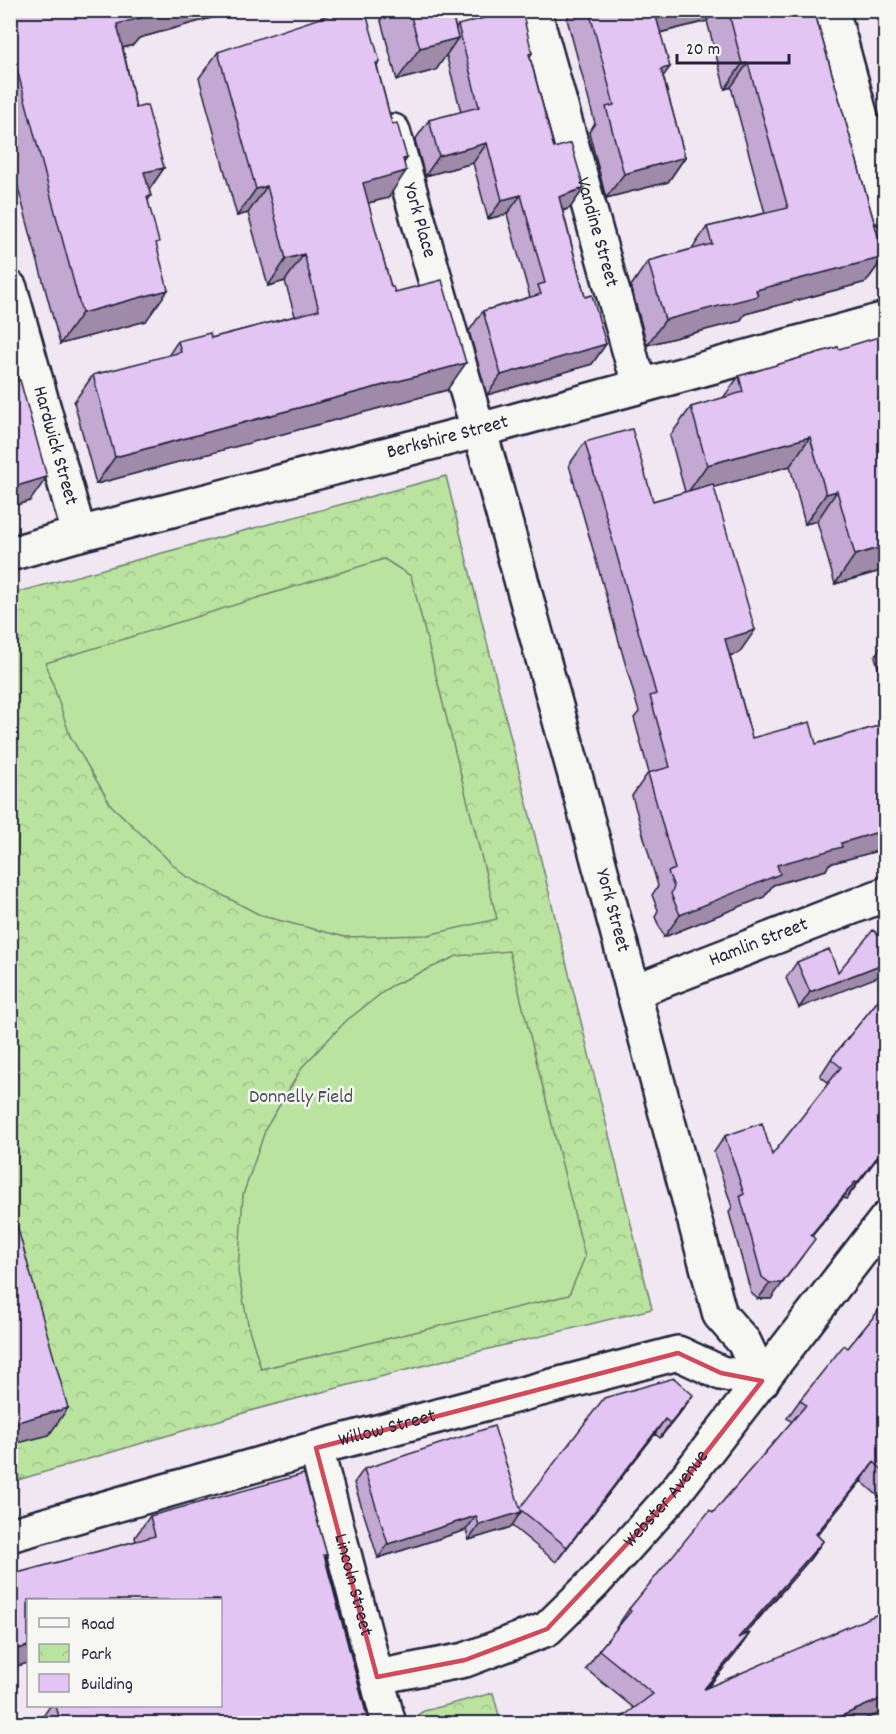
<svg xmlns="http://www.w3.org/2000/svg" width="896" height="1734" font-family="Dekko,sans-serif">
	<defs>
		<pattern id="park-crowns" width="20" height="18" patternUnits="userSpaceOnUse" patternTransform="scale(1.5)"><rect width="20" height="18" fill="#bbe3a0"/><path d="M2 6a3 3 0 1 1 6 0M12 15a3 3 0 1 1 6 0" fill="none" stroke="#a0c28b"/></pattern>
	</defs>
	<rect width="100%" height="100%" fill="#f0e7f2"/>
	<filter id="ink" filterUnits="userSpaceOnUse"><feTurbulence type="fractalNoise" baseFrequency=".0167" numOctaves="2"/><feDisplacementMap in="SourceGraphic" scale="12" xChannelSelector="R" yChannelSelector="G"/><feConvolveMatrix kernelMatrix="1 2 1 2 8 2 1 2 1" color-interpolation-filters="sRGB"/></filter>
	<g filter="url(#ink)">
		<!-- park -->
		<path fill="url(#park-crowns)" stroke="#6e826e" stroke-width="1.5" d="M446,476L652,1309L460,1356L257,1409L11,1482V594Z
			M493,1693L501,1723H417L419,1714L424,1711Z"/>
		<!-- garden -->
		<path fill="#bbe3a0" stroke="#6e826e" stroke-width="1.5" d="M384,559L411,576L497,919L428,935L345,937L262,916L184,875L111,805L70,736L46,663Z
			M509,951L585,1257L569,1295L261,1369L249,1329L238,1272L243,1195L266,1128L303,1066L346,1021L391,986L457,956Z"/>
		<g fill="none" stroke-linecap="round" stroke-linejoin="round">
			<defs>
				<g id="street">
					<path id="s1" d="M534,10L633,364L643,385"/>
					<path d="M832,10L886,209"/>
					<path id="s2" d="M393,131L472,409L487,456L589,826L720,1315L744,1342L762,1381"/>
					<path id="s3" d="M10,288L79,534"/>
					<path id="s4" d="M10,554L79,534L480,430L886,319"/>
					<path id="s5" d="M633,992L886,894"/>
					<path id="s6" d="M316,1448L389,1724"/>
					<path id="s7" d="M10,1535L316,1448L678,1353L721,1373L762,1381"/>
					<path id="s8" d="M377,1677L465,1660L547,1629L593,1584L673,1495L886,1219"/>
				</g>
			</defs>
			<!-- street casing -->
			<use href="#street" stroke="#22223b" stroke-width="38"/>
			<!-- street -->
			<use href="#street" stroke="#f6f6f2" stroke-width="33"/>
		</g>
		<!-- wall -->
		<path fill="#c3a9d1" stroke="#22223b" stroke-width="1.5" d="M10,10H240L139,38L133,45L123,48L136,108L164,168L149,190L151,196L148,200L156,245L146,321L60,344L10,158Z
			M378,10H451L456,29L458,25L532,53L530,57L554,148L584,188L570,208L563,211L585,297L606,344L592,364L487,395L469,331L483,311L530,297L507,214L488,219L473,163L425,176L415,140L429,120L461,112L446,54L436,70L397,80Z
			M572,10H814L884,257L866,282L745,314L740,321L647,345L631,286L648,261L692,249L707,227L765,213L731,87L725,89L707,21L660,33L663,76L685,157L668,182L606,198L589,132L595,123L567,19Z
			M877,10H885V42Z
			M218,52L380,62L377,66L392,124L407,158L404,163L388,198L368,203L391,287L395,292L447,390L96,484L74,402L93,375L168,356L178,341L211,338L295,316L285,281L268,286L248,213L237,216L199,78Z
			M838,347L884,570L835,584L817,521L805,524L790,466L714,487L739,653L730,656L752,738L816,744L885,724V849L829,864L826,870L773,885L764,897L664,937L655,917L658,910L652,895L658,886L632,796L648,773H649L634,718L639,712L569,465L585,442L653,501L685,492L670,436L691,407L723,398L739,376Z
			M885,580V610L880,588Z
			M885,640V694L875,656Z
			M797,962L838,972L799,1008L786,978Z
			M885,992V1148L846,1199L843,1198L812,1236L771,1299H758L751,1293L729,1212L732,1207L714,1152L725,1136L772,1155L829,1083L820,1076L831,1059Z
			M885,1303V1502L861,1481L817,1535L823,1541L810,1559L744,1636L737,1652L708,1687L885,1711L634,1708L586,1669L599,1650L617,1629L616,1628L629,1609L792,1422L787,1418L800,1400L848,1348Z
			M683,1409L660,1438L655,1434L556,1562L512,1526L511,1527L469,1540L466,1530L378,1558L354,1483L364,1469L520,1508Z
			M150,1516L327,1555L325,1558L369,1724H40V1721L50,1706H220V1600H28V1663L10,1668V1575L136,1541L135,1537Z"/>
		<!-- shaded-wall -->
		<path fill="#9f8aaa" stroke="#22223b" stroke-width="1.5" d="M152,10H240L139,38L133,45L95,55L117,24Z
			M666,10H714L707,21L638,38L655,13Z
			M458,38L436,70L397,80L420,48Z
			M748,63L731,87L725,89L742,64Z
			M670,67L652,92L661,69Z
			M487,143L473,163L425,176L439,156Z
			M685,157L668,182L606,198L624,174Z
			M407,158L396,174L406,171L388,198L344,209L363,183L403,159Z
			M164,168L142,200L144,172Z
			M267,186L248,213L237,216L256,189Z
			M584,188L570,208L545,217L559,197Z
			M521,195L507,214L488,219L502,200Z
			M304,254L285,281L268,286L286,259Z
			M884,257L866,282L745,314L740,321L647,345L665,320L756,290Z
			M168,290L146,321L60,344L82,313Z
			M606,344L592,364L487,395L501,375Z
			M466,363L447,390L96,484L115,457Z
			M810,437L790,466L686,495L707,465Z
			M47,477L30,501L10,507V488Z
			M837,491L817,521L805,524L826,494Z
			M885,546V568L884,570L835,584L855,555Z
			M755,630L739,653L709,661L725,639Z
			M885,830V849L829,864L826,870L773,885L764,897L664,937L680,915L777,865L841,843Z
			M885,963V974L799,1008L810,992Z
			M885,1147V1148L846,1199L857,1183Z
			M855,1182L843,1198L800,1251L811,1235Z
			M803,1255L771,1299H758L770,1283Z
			M693,1395L683,1409L660,1438L670,1423Z
			M68,1408L49,1435L10,1445V1424Z
			M665,1419L655,1434L556,1562L567,1547Z
			M874,1462L861,1481L803,1553L816,1534Z
			M521,1512L511,1527L469,1540L479,1525Z
			M476,1516L466,1530L378,1558L388,1544Z
			M823,1541L810,1559L725,1656L738,1638Z
			M750,1633L737,1652L691,1707L704,1689Z
			M28,1646V1663L10,1668V1651Z
			M885,1697V1711L853,1724H823Z"/>
		<!-- building -->
		<path fill="#e3c5f3" stroke="#22223b" stroke-width="1.5" d="M10,10H155L156,14L117,24L136,108L147,105L164,168L144,172L151,196L147,197L159,242L156,243L168,290L82,313L10,43Z
			M344,10H365L380,62L376,63L392,124L397,123L407,158L403,159L406,171L363,183L391,287H393L395,292L442,280L466,363L115,457L93,375L181,352L178,341L210,333L211,338L319,310L304,254L286,259L267,186L256,189L218,52Z
			M409,10H451L458,38L420,48Z
			M514,10H522L532,53L529,54L554,148L571,143L584,188L559,197L585,297L592,295L606,344L501,375L483,311L541,294L538,285L545,283L521,195L502,200L487,143L439,156L429,120L479,107L458,25Z
			M589,10H666L655,13L670,67L661,69L685,157L624,174L606,107L614,105Z
			M728,10H814L884,257L756,290L758,296L665,320L648,261L712,244L707,227L788,208L748,63L742,64Z
			M885,335V465H884L885,471V546L855,555L837,491L826,494L810,437L707,465L691,407L743,392L739,376L838,347L839,349Z
			M10,363L16,381L20,380L47,477L10,488Z
			M632,429L653,501L713,484L755,630L725,639L752,738L810,722L816,744L885,724V830L841,843L842,847L777,865L780,874L680,915L671,894L674,887L668,872L675,869L648,773L670,767L650,696L656,694L585,442Z
			M873,930L885,940V963L810,992L797,962L829,949L838,972Z
			M885,992V1147L857,1183L855,1182L811,1235L815,1239L782,1283H770L762,1277L740,1196L744,1194L725,1136L762,1123L772,1155L841,1067L831,1059Z
			M16,1222L68,1408L10,1424V1223Z
			M885,1303V1472L874,1462L816,1534L823,1541L738,1638L750,1633L704,1689L885,1611V1697L823,1724H613L653,1694L599,1650L631,1611L629,1609L710,1510L713,1513L806,1405L800,1400L844,1345L848,1348Z
			M674,1378L693,1395L670,1423L665,1419L567,1547L521,1510V1512L479,1525L476,1516L388,1544L364,1469L494,1426L520,1508L604,1398Z
			M304,1474L327,1555H324L369,1724H61L56,1706H220V1600H28V1646L10,1651V1575L155,1536L150,1516Z"/>
	</g>
	<!-- marked area -->
	<path fill="none" stroke="#d1495b" stroke-width="4.5" stroke-linejoin="round" d="M678,1353L721,1373L762,1381L673,1495L547,1629L465,1660L377,1677L316,1448Z"/>
	<g text-anchor="middle" dominant-baseline="central" stroke-width="5" stroke-linejoin="round" paint-order="stroke">
		<!-- street labels -->
		<g font-size="20" fill="#22223b" stroke="#f6f6f2">
			<text stroke="none"><textPath href="#s2" startOffset="93">York Place</textPath></text>
			<text stroke="none"><textPath href="#s1" startOffset="231">Vandine Street</textPath></text>
			<text stroke="none"><textPath href="#s4" startOffset="453">Berkshire Street</textPath></text>
			<text stroke="none"><textPath href="#s3" startOffset="164">Hardwick Street</textPath></text>
			<text stroke="none"><textPath href="#s2" startOffset="810">York Street</textPath></text>
			<text stroke="none"><textPath href="#s5" startOffset="135">Hamlin Street</textPath></text>
			<text stroke="none"><textPath href="#s7" startOffset="392">Willow Street</textPath></text>
			<text stroke="none"><textPath href="#s8" startOffset="354">Webster Avenue</textPath></text>
			<text stroke="none"><textPath href="#s6" startOffset="142">Lincoln Street</textPath></text>
		</g>
		<!-- park labels -->
		<g font-size="20" fill="#485254" stroke="#f6f6f2">
			<text x="301" y="1098">Donnelly Field</text>
		</g>
	</g>
	<!-- margin -->
	<rect width="896" height="1734" fill="none" stroke="#f6f6f2" stroke-width="36"/>
	<rect x="18" y="18" width="860" height="1698" fill="none" stroke="#22223b" stroke-width="2" filter="url(#ink)"/>
	<!-- legend -->
	<rect x="27" y="1599" width="195" height="108" fill="#f6f6f2" stroke="#a1a1a9" stroke-width="1.5"/>
	<rect x="39" y="1618" width="30" height="9" fill="#f6f6f2" stroke="#a1a1a9" stroke-width="1.5"/>
	<text x="81" y="1629" font-size="18" fill="#22223b">Road</text>
	<rect x="39" y="1644" width="30" height="18" fill="url(#park-crowns)" stroke="#a1a1a9" stroke-width="1.5"/>
	<text x="81" y="1659" font-size="18" fill="#22223b">Park</text>
	<rect x="39" y="1674" width="30" height="18" fill="#e3c5f3" stroke="#a1a1a9" stroke-width="1.5"/>
	<text x="81" y="1689" font-size="18" fill="#22223b">Building</text>
	<!-- scale -->
	<path d="M677 54v9h112v-9" fill="none" stroke="#22223b" stroke-width="3"/>
	<text x="686" y="54" font-size="18" fill="#22223b" stroke="#f6f6f2" stroke-width="4.5" paint-order="stroke">20 m</text>
</svg>
